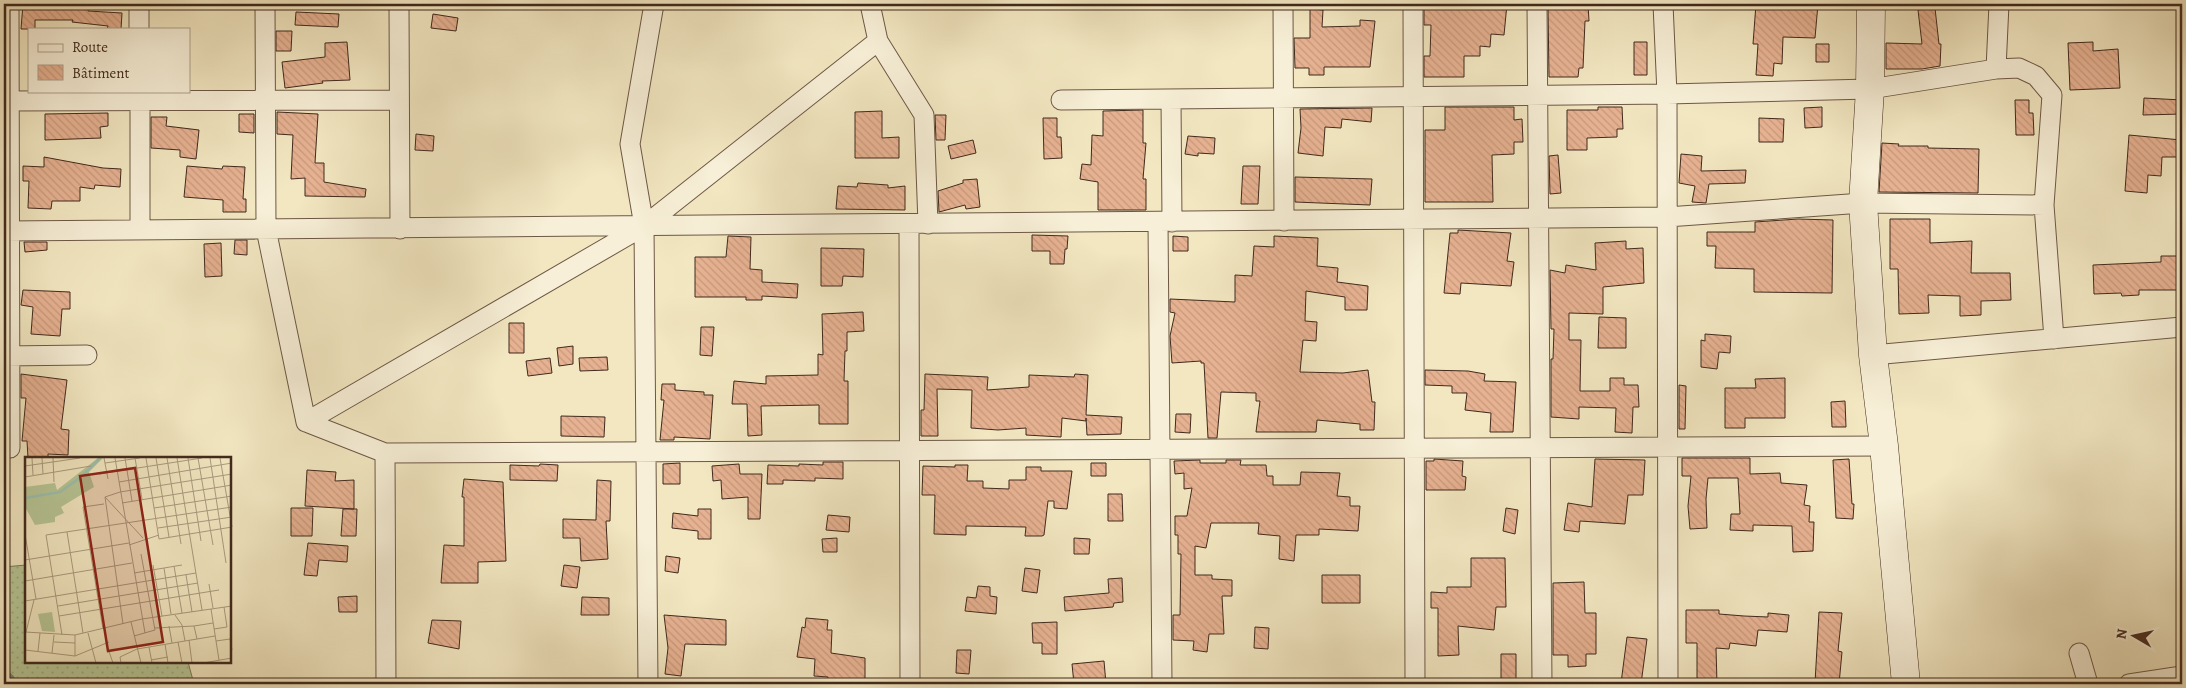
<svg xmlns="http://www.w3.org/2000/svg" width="2186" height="688" font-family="Alegreya,serif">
	<defs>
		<pattern id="grass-dots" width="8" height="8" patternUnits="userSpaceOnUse" patternTransform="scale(1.25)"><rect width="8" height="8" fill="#b7c696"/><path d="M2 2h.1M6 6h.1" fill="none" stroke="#9faa81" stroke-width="1.8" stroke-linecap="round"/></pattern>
		<pattern id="building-back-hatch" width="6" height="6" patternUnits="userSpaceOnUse" patternTransform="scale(1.25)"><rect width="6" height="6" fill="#e7b292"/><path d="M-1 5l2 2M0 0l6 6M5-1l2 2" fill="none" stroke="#c7997d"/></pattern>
	</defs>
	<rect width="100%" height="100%" fill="#f2e7c1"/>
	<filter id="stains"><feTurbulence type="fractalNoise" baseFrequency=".004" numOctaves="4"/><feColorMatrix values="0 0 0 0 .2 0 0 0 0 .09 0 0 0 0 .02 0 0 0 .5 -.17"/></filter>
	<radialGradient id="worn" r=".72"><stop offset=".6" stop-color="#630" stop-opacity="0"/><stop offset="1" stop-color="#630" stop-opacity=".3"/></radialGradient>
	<!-- grass -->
	<path fill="url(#grass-dots)" stroke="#7c7859" d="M26,565V662H188L194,684H4V567Z"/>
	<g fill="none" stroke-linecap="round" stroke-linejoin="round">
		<!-- stream -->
		<path stroke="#788474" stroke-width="5" d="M4,671L12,678L15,684"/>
	</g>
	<!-- building -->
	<path fill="url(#building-back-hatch)" stroke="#41291c" d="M23,4H89L88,11L122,13L121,29H107L108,26L72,22L73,20H35V29H21Z
		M1424,4H1507L1504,35L1491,34L1490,47L1480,46V56H1464V77H1424V56H1430L1431,25H1424Z
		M1559,4H1588L1589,21H1585L1583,68H1579L1578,77H1549L1548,8L1560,9Z
		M1756,4L1796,5V4H1818L1815,38L1783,37L1782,64L1774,63L1773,76L1756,75L1758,44H1753Z
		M1935,8L1939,44H1941L1940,66L1922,69H1886V43L1922,44L1918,10Z
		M1310,9L1323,10L1322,27L1360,26V20L1375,21L1370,67H1324V75H1309V68H1295L1294,38H1310Z
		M296,12L339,14L338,27L295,25Z
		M433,14L458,18L456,31L431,28Z
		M276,31H292L291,51H276Z
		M347,42L350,80L322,81L323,83L285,88L282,62L325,57V43Z
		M1634,42H1647V75H1634Z
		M2093,42V51L2118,49L2120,88L2070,90L2068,43Z
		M1816,44H1829V62H1816Z
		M2144,98L2182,100V114L2143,115Z
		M2015,100H2029V113H2033L2034,135H2016Z
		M1445,107H1514V120L1522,119L1523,142H1514V154L1492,155L1493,202H1425V130H1445Z
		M1598,107H1622L1623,129H1617V137L1587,138V150H1567V110H1598Z
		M1822,107V127L1805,128L1804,108Z
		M1372,108L1371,122L1342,119L1341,128L1325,127L1323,156L1298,153L1301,128L1300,109Z
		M1143,110V143H1146L1143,179H1146V210H1098V182L1080,179L1082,164L1091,165L1092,135L1103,136V111Z
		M882,111V138L899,137V158H855V112Z
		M277,112L318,114L315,163H324V182L366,189L365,197L305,196V178L291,179L293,135L277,134Z
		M108,113V126L100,127L101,138L45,140V114Z
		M239,114H254V133L239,132Z
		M935,115H946L945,140H936Z
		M151,117H167L166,126L199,130L196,159L180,157V150L151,148Z
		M1043,118H1057V137H1061L1062,158L1044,159Z
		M1759,118L1784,119L1783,142H1759Z
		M416,134L434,136L433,151L415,150Z
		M2129,135L2181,140L2182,157H2162L2161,176L2148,175L2147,193L2125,191Z
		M1188,136L1215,138L1214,154L1198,153V156L1185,154Z
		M973,140L976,153L951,159L948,146Z
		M1882,143L1899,144L1898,146H1928V148L1979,149L1978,193L1879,192Z
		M1681,154L1702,156L1701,171L1746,170L1745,183L1709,184L1706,203L1692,202L1695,186L1679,183Z
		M1558,155L1561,193L1550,194L1549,156Z
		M44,157L103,168L121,169L120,187L95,185L94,189L80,187V201H52L51,209L28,208L29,181H23V166L44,167Z
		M187,166L222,169L223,166L245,167L243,199H246V212H223V200L184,197Z
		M1243,166H1260L1258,204H1241Z
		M1295,177L1372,179L1370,205L1295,202Z
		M977,179L980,207L966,209L965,205L939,212L938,191L963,183V180Z
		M858,183L888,185V188L905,186V210L836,209L838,186L857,187Z
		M1798,219L1833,220L1832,293L1754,292V269L1715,268L1716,246H1707V232H1755V222Z
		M1890,219H1930V243L1972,241L1971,273H2010L2011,300L1981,301V315L1960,316V296L1928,295L1929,313L1899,314L1898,269H1890Z
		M1458,230L1511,233L1507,261L1514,262L1511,286L1461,283L1460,294L1444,293L1450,233H1458Z
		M1032,235L1068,236L1067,249H1065L1064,264H1050V251H1032Z
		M728,236L751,237L750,269L762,270V282L798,284L797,298L762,296V300H746V297H695V257H726Z
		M1173,236L1188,237V251H1173Z
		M1274,236L1318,238L1317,266L1338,268L1337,282L1368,286L1367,310H1345V297L1306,291L1305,321L1317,322L1316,341L1303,340L1300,372L1343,373L1368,370L1372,402H1375L1374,430H1360V424L1317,420L1316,432H1256L1260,401H1256V393L1221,392L1217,438H1208L1204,363H1201V361L1172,363L1170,336L1175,313L1170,312V299L1235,302V275L1252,276L1254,246L1274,247Z
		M235,240H247V255L234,254Z
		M1626,241V249L1643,248L1644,283L1603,287V314L1569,313V340H1581L1580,391H1610V378H1624V385H1638L1639,407H1633L1632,433L1615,432L1616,408L1579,407V419L1551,417V359H1553L1554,329H1551L1550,270L1565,273L1566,265L1596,270L1595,243Z
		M24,242H47V250L25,252Z
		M221,243L222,276L205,277L204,244Z
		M821,248L864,249L863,277L843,276L842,286H821Z
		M2161,256H2181V290H2139V295L2122,296L2121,293L2094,294L2093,265L2161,262Z
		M23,290L70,292V309H62L60,336L31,334L33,307L21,305Z
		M863,312L864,331L847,332V351H845L844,381H848V424H819V405L761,406L762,435L748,436L747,404H732L734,381L766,384V376L818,375V354L823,355L822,314Z
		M1599,317L1626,318V348H1598Z
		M509,323H524V353H509Z
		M701,327H714L712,356L700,355Z
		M1705,334L1731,336L1730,353L1719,352L1717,369L1701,367V340L1705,341Z
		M573,346V364L559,366L557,348Z
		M607,357L608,370L580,371L579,358Z
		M550,358L552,373L528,376L526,361Z
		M1425,370L1468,371L1485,374L1484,381L1516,382L1513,432H1490L1491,413L1465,410L1467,393H1452V386L1425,385Z
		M21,374L67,380L61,429L69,430L68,455L48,454V458H28L27,441H22L26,398H21Z
		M925,374L988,377L987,390L1029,387V375L1074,377L1075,374L1088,375L1086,415L1122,417L1121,434L1087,435L1086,418V421L1062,418L1061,437L1026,435V428L998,430L971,428L972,390L937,389L938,436H921V410H924Z
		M1785,378V418H1745V428H1725V388H1756L1755,379Z
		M662,384H675V390L704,392V395H713L710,439L674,437V440H660L664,400H661Z
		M1679,385L1686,386L1685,429H1679Z
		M1845,401L1846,427H1832L1831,402Z
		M1176,414H1191L1190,433L1175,432Z
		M561,416L605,417L604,437L561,436Z
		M1682,458H1750V474L1780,473L1781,483L1807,485L1804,505L1810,506L1809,522H1814L1813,551L1793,552L1792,526L1753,525V531L1730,530L1731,514H1740L1738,478H1708L1706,499L1707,528L1690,529L1688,506L1691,476H1682Z
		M1434,459L1463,461L1462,476L1466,477L1465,490H1426V461H1434Z
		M1595,459L1645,460L1643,495H1628L1625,524L1580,521L1579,532L1564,530L1568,503L1592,507Z
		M1849,459L1852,504H1854L1853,519L1836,518L1833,460Z
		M1200,460V463H1226V460H1241L1240,465H1266L1267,476H1273V485H1300L1301,472L1340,473L1337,496L1350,497V506H1360L1358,531L1319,529V535H1296L1294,561L1279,559L1280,536L1258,534L1259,523H1211L1206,548L1195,546V575H1212V579L1232,580V596H1222L1224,634H1209L1207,652L1193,650L1194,641L1173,640V615H1180L1181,554H1178V535H1175V516H1187L1192,488L1184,489V473L1175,474L1174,461Z
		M823,462H843V479L815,478V481L783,480V484H767L768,465L799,466V464L823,465Z
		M680,463V484H663V464Z
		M1091,463H1106V476H1091Z
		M540,464L558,465L557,481L510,480V465L539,466Z
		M739,464L740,474H762L760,519H748V497L722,499L721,480L713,481L712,466Z
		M955,465H968L967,481H983V488L1009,489V480H1026V467H1041V471H1072L1067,509L1054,508V501H1048L1044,535L1042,536H1025L1026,527L966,526V535L934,534L935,495H922L923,466L955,467Z
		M307,470L336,472L335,481L354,480V509L305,506Z
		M464,479L503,482L506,561L478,562V583H441L444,545L464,546V497H462Z
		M597,480L611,481L610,521H606L608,559L581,561L580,538H563V519L596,520Z
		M1108,494H1122L1123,521H1108Z
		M291,508H313L312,536H291Z
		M1506,508L1518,510L1515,534L1503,531Z
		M343,509H357L356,536H341Z
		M698,509H711V539H698V531L672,528L673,513L698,516Z
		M828,515L850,517L849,532L826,530Z
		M837,538V552H823L822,539Z
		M1074,538L1090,539L1089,554H1074Z
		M308,543L348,546L347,562L319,560L317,576L304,575Z
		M666,556L680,558L678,573L665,571Z
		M1471,558H1505L1506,607H1496L1494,630L1458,626L1459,655L1438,656V608H1431V592L1447,593V587H1471Z
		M564,565L580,567L577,588L561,586Z
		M1025,568L1040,570L1037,593L1022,591Z
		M1322,575H1360V603H1322Z
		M1122,578L1123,602L1114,603L1113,607L1065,611L1064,597L1109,593L1108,579Z
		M1584,582L1585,613H1596V654H1586V666L1568,667V655H1553V583Z
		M978,586L990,587V596L997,597L996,614L965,611L967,597L976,598Z
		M357,596V612H339L338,597Z
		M582,597L609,598V615H581Z
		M1686,610H1719V614L1744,616L1768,617V613L1789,615L1787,632L1758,630L1756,646L1730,643L1729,649L1716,648L1717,684H1697V643H1686Z
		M1819,612L1842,613L1838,651L1842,652L1839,684L1815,683Z
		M664,615L726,620V645L685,644L681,676L665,674L668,648Z
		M806,618L828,620L827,630H832L831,653L865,658V684H827L828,677L814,676L815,659L797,657L802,627L805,628Z
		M432,620L461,621L459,649L428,643Z
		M1057,622V654H1042V643H1033L1032,623Z
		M1255,627L1269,628L1268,649L1254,648Z
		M1627,637L1647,639L1641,684L1621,683Z
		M957,650H971L969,674L956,673Z
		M1501,654H1516V683H1501Z
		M1104,661L1106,684H1074L1072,664Z"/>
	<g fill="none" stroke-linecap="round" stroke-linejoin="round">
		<defs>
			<path id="street" d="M9,4L10,448
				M139,4V29
				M265,4L266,229L306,422L385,453L1884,446
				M399,4L400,229
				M870,4L878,41L924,115L928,224
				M1283,4L1284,221
				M1413,4L1415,684
				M1537,4L1542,684
				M1663,4L1667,94L1668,684
				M1996,69L1999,4
				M140,91V230
				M1171,99L1172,222
				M1061,100L1667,94L1870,89L1996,69L2019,68L2036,76L2052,95L2044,205L2054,339
				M4,101L399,100
				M1158,222L1162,684
				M909,224L910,684
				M4,231L1667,217L1863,203L2044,205
				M1873,355L2182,327
				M4,356L87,355
				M306,422L644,226L878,41
				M385,453L386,684
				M2079,653L2088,684
				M648,684L644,226L630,144L654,4
				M2129,684L2182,676"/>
			<path id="secondary" d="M1871,4L1870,89L1863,203L1873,355L1884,446L1906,684"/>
		</defs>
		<!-- street casing -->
		<use href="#street" stroke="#6d5845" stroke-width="21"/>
		<!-- secondary casing -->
		<use href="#secondary" stroke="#41291c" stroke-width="29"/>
		<!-- street -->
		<use href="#street" stroke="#f7efd7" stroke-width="19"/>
		<!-- secondary -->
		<use href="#secondary" stroke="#f7efd7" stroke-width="28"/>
	</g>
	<!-- overview -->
	<g transform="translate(25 457)">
		<rect width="206" height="206" fill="#f2e7c1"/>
		<path d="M73,1H78L64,15L69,30L36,50L39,56L30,60V65L10,68L0,50V30L30,26L32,33ZM27,155L30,175L17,174L13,157Z" fill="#b7c696"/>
		<path fill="none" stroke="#9cc0ae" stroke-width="2.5" d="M0,41L35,35L56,20L75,1"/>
		<path fill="none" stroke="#ab9b7f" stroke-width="1" d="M7,1L8,18M17,1L18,17M28,1L29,25M79,1L83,22M90,1L120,176M100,1L107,44M110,1L117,42M121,1L134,82L207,70M131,1L144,80M142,1L156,87M152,1L177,153M163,1L176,84M173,1L188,88M185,1L201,106M195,1L207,70M80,6L115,1M0,9L55,1M74,17L177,1M0,20L66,9M94,25L207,6M80,40L118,81M97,46L207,28M129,51L207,39M133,71L207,60M42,75L58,176M0,77L11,142M104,88L134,78M0,103L104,86M128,108L137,159M149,109L157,156M139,111L146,157M109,116L157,108M161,118L167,155M0,124L107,106M184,127L188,151M0,144L171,116M33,149L173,126M186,152L194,203M150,158L157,168L160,184M34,159L194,133M106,165L116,206M98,167L80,40L95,35L207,17M144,169L147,186M169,169L188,166M130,171L169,169L172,182M78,172L58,50L79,47M189,172L202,170L199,150M0,175L50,178L117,162L207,149M1,175L9,143M63,176L71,206M37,178L21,78L207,50M109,179L130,173L116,97M164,183L167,206M191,184L205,182L207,193M29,185L50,186M153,185L157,206M81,186L88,206M140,187L143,206M124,190L127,206M0,193L50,199L84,185M13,194L15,176M27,196L29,178M50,199V178M126,203L143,200M96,206L95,200L112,192L190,179M178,206L207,201"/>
		<path fill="#8f2418" fill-opacity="0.15" stroke="#8f2418" stroke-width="2.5" d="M110,11L138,185L83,194L55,19Z"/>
		<rect width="206" height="206" fill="none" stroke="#41291c" stroke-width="2.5"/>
	</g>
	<!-- margin -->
	<rect width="2186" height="688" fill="none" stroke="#f2e7c1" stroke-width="20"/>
	<rect x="5" y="5" width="2176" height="678" fill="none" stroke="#41291c" stroke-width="2.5"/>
	<rect x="10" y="10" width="2166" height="668" fill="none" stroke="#41291c"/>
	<!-- legend -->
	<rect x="28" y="28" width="162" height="65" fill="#f7efd7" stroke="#aea08c"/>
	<rect x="38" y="44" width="25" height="8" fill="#f7efd7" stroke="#aea08c"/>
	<text x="72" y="52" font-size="15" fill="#41291c">Route</text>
	<rect x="38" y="65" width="25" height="15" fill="url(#building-back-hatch)" stroke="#aea08c"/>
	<text x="72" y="78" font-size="15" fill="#41291c">Bâtiment</text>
	<!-- north arrow -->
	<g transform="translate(2134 636) rotate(279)" stroke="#f7efd7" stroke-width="4" paint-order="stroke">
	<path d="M0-4L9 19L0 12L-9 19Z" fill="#41291c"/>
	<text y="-8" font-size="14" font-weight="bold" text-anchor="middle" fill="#41291c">N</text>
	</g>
	<rect width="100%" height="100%" filter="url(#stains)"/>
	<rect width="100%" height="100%" fill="url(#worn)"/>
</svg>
